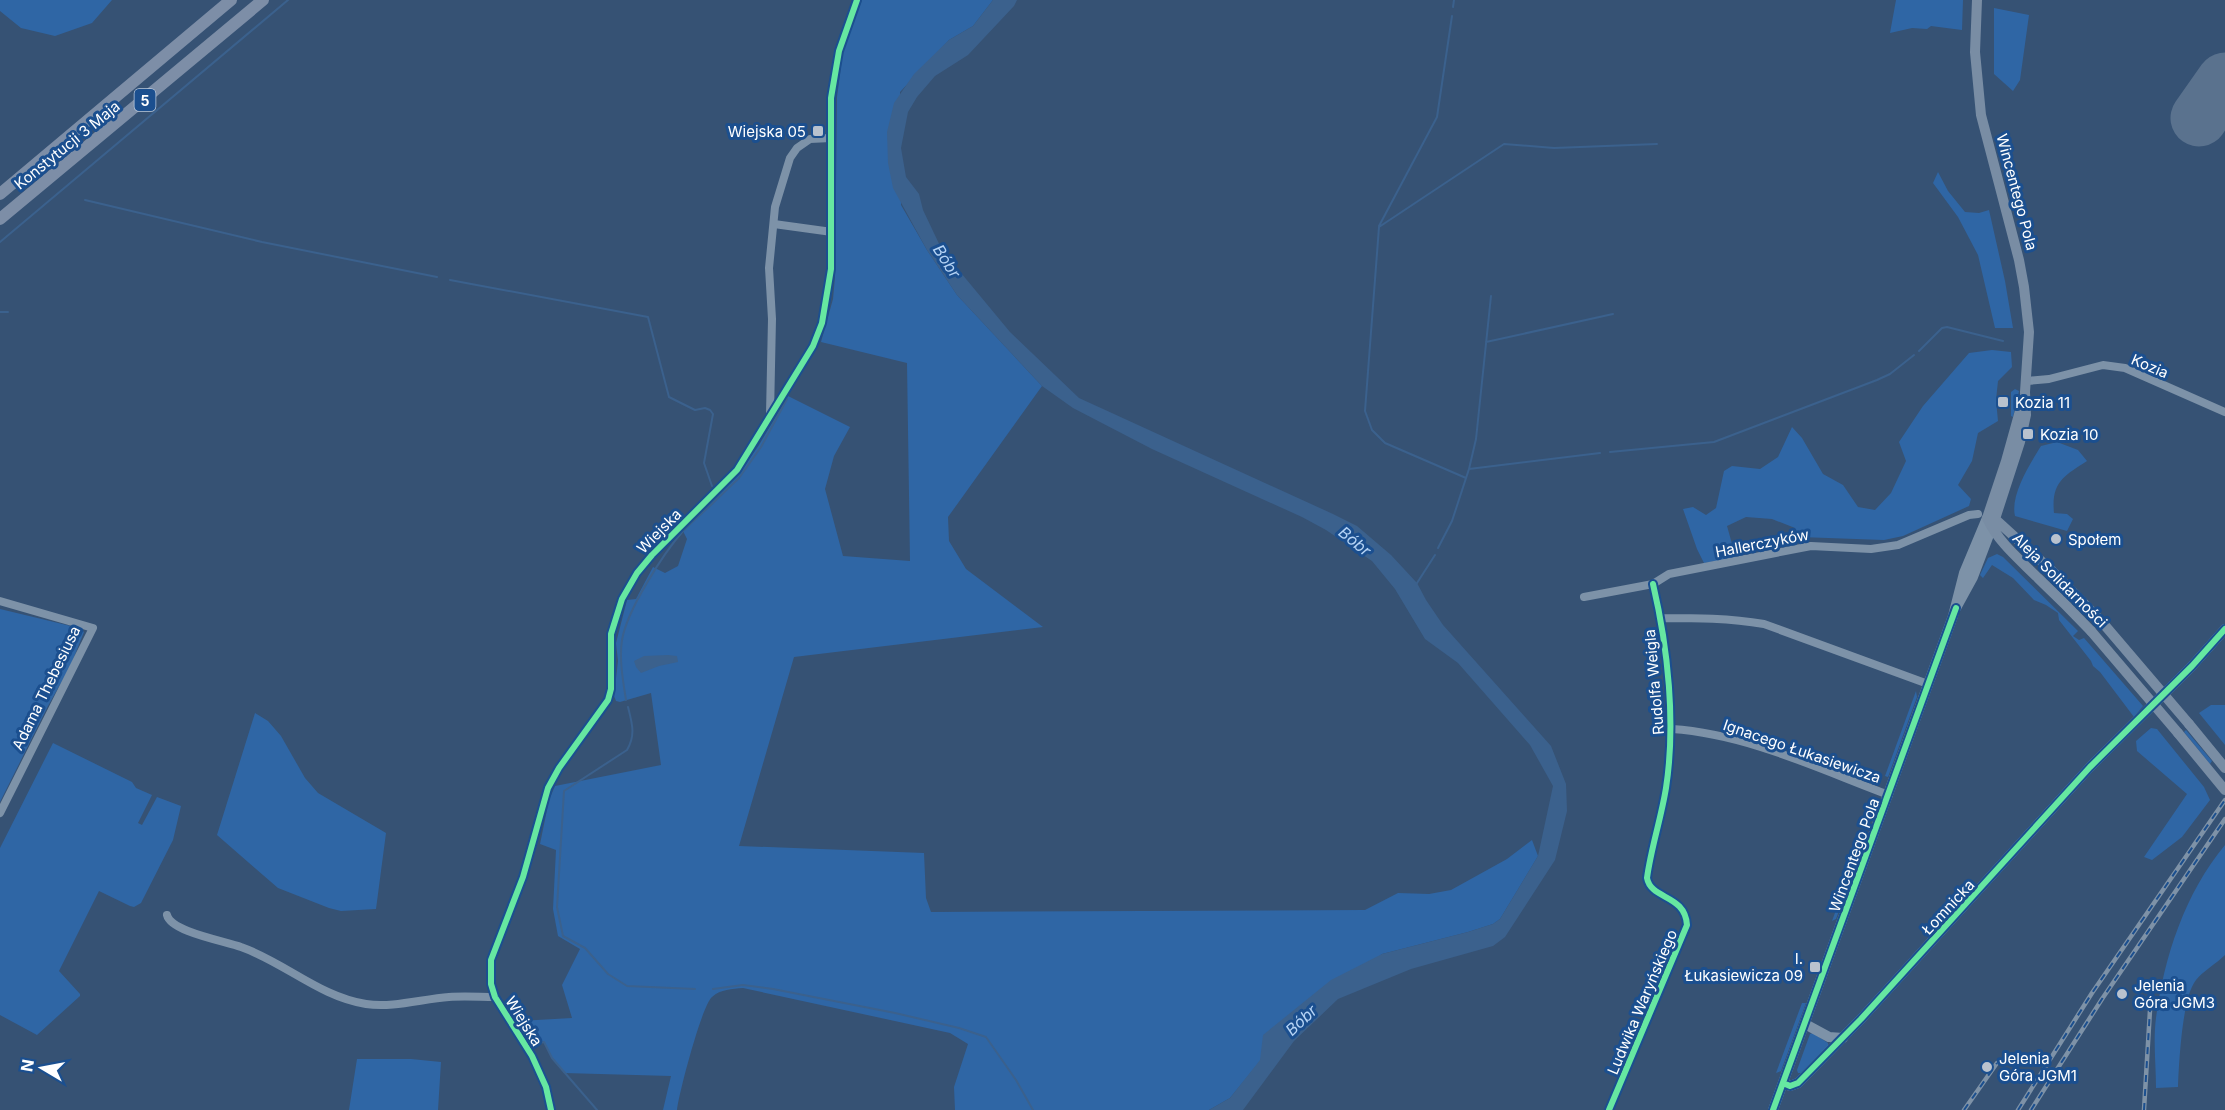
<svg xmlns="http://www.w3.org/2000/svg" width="2225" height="1110" font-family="Inter,sans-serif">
	<rect width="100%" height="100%" fill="#365274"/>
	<!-- green -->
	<path fill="#2f66a5" d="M0,0H112L92,23L55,36L21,28L0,11Z
		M862,0H993L973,26L949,40L900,92L901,205L927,250L957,295L1042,386L948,517L949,541L966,569L1043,627L794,657L739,846L924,853L926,898L931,912L1365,910L1398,893L1429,894L1451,890L1507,859L1532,840L1538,856L1500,919L1493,924L1468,932L1382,954L1261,1060L1230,1098L1209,1110H955L954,1087L968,1044L950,1033L743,988C732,989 721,989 712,997C702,1005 679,1093 677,1110H663L671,1076L564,1073L552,1058L544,1042L532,1046L519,1021L572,1018L562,985L580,949L558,936L553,909L556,850L540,844L549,800L555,786L661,765L651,693L620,702L616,701L614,696L618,661L616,643L627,600L636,599L653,567L665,573L678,566L687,539L682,529L739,474L759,445L788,396L850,427L834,456L825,489L843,556L910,561L907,363L821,342L833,299L835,277L837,97L843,51Z
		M1896,0H1963L1962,30L1931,26L1927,29L1912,28L1890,33Z
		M1994,8L2029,15L2020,80L2013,91L1994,74Z
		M1938,172L1948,191L1965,212L1979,213L1989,210L2005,281L2013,328H1995L1978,255L1958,217L1933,183Z
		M1992,350L2011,352L2012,367L1998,381L1996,400L1998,421L1978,433L1972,461L1958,485L1971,499L1969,506L1903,536L1884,540L1800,537L1795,528L1772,519L1746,517L1727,526L1736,558L1704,563L1697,549L1683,509L1693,507L1706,515L1716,508L1724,471L1732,466L1760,469L1778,457L1792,427L1802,438L1823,474L1843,485L1858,507L1875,510L1891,493L1906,461L1899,442L1923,406L1969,353Z
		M2015,389L2019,391L2013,417L2011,416V392Z
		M2057,442L2078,450L2087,461C2064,476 2051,482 2054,513L2067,514L2073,519L2067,531L2015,516C2010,495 2030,464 2041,446Z
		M1997,554L2003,557L2078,631L2073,636L2079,640L2084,638L2143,706L2134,717L2100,672L2093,666L2091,661L2059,620L2058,613L2046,605L2034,600L2013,578L1992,565L1983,578L1980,575L1988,558Z
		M0,609L79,628L84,632L70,667L48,706L0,802Z
		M1916,691L1917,697L1888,777L1885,776Z
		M2211,705H2225V745L2199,713Z
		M255,713L268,721L281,736L305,778L318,793L386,833L376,909L341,911L329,908L278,888L217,835Z
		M2151,728L2157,729L2204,787L2210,800L2182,837L2152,860L2144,857L2187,794L2137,751L2136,741Z
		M2186,730L2212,761L2210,764L2184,732Z
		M53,743L132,782L136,788L152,795L138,823L142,825L157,797L181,806L173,840L141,903L134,907L130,906L99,891L59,971L80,994V996L37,1035L0,1015V848Z
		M2225,845V955C2217,963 2202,972 2196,980C2182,997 2179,1064 2178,1087L2156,1088C2156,1065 2153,1041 2156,1018C2164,957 2185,893 2225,845Z
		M1859,847L1862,848L1836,919L1832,921Z
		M1802,1003H1806L1781,1071L1776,1073Z
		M1813,1033L1828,1043V1046L1803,1073H1798L1797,1070L1810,1034Z
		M357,1059H411L441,1062L438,1110H349Z"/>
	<!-- water -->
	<path fill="#3b618d" d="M993,0H1017L1014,6L968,55L935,76L917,97L908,112L901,148L906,177L919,194L923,210L942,250L1010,332L1079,398L1333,514L1357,526L1391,555L1417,583L1426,600L1443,625L1551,746L1566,784L1567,811L1555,860L1505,937L1493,946L1411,969L1338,999L1294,1041L1243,1110H1209L1230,1098L1260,1060L1263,1035L1331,980L1382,954L1468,932L1493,924L1500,919L1538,856L1553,786L1530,745L1458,663L1425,639L1395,589L1372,561L1326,530L1302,517L1152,449L1073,408L1042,386L957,295L927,250L893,188L888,163L887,132L894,103L914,74L949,40L973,26Z
		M668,655L677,656L678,662L659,666L641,673L636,667L634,661L644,656Z"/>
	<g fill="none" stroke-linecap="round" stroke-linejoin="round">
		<!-- stream -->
		<path stroke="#3b618d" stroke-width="2" d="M1453,7L1454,0
			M85,200L262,242L437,277
			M1379,226L1437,117L1452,16
			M0,242L288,0
			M450,280L648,317L669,397L695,410L705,408L710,410L713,414L704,463L712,486
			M0,312H8
			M1486,342L1613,314
			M1919,351L1942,328L1947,327L2003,341
			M1610,452L1714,442L1877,380L1890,374L1914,355
			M1469,469L1476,439L1491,296
			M1466,478L1385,443L1372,430L1365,411L1379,227L1504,144L1554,148L1657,144
			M717,499L739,478L761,447L787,399
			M1438,548L1452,521L1469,469L1600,453
			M1417,583L1435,555
			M626,700C623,681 619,659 622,640C627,610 663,554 683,531C694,520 706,510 717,499L716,497
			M628,707C632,723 636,735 627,750L564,791L557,907L563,936L585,948L608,974L627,986L695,989
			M713,989L743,985L773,989L895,1013L959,1028L986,1037L1016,1080L1033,1110
			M535,1044L544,1042L552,1058L597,1110"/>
		<!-- runway -->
		<path stroke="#5a728e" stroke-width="57" d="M2199,118L2225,81"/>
		<!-- minor -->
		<path stroke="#7d92a8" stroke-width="8" d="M774,224L832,232
			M2027,381L2049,379L2103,365L2125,368L2225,412
			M770,414L772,319L769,268L775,207L790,158L797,148L810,139L831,138
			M1584,597L1653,584L1669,574L1811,546L1871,549L1898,545L1969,515L1978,514
			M0,601L93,628L0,813
			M1661,618C1696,618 1729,618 1764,624L1928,684
			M1672,729C1747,734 1819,769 1889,795
			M167,915C171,932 225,941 241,947C284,962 320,997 366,1004C393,1008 422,999 449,997C464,996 480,997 495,997
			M551,1110L546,1087L532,1056L495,997L491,984V960L523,877L548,788L559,768L608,700L611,689V634L622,599L637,573L652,555L737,470L813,346L822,323L831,269V98L839,51L857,0
			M1609,1110L1687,925C1685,894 1651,900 1647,878C1651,848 1661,819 1666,788C1676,723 1668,648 1653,584"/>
		<!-- tertiary -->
		<path stroke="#7d92a8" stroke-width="10" d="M1805,1024L1829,1037L1843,1038
			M1783,1083L1790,1086L1798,1083L1861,1019L2090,767L2192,666L2225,629
			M1773,1110L1953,616L1964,573L1987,518L1995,519L1973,577L1956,608"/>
		<!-- secondary -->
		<path stroke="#798da4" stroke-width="10" d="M1977,0L1975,52L1981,115L2019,260L2024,287L2029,332L2025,392L2026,415L2020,442L1995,519L2052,571L2102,622
			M2023,400L2006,461L1987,518C1999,543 2018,558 2038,578C2056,595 2074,613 2091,631
			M2189,724L2225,768
			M2178,733L2225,790"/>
		<!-- primary -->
		<path stroke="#7d8ea7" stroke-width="12" d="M0,194L231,0
			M0,219L263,0"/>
		<defs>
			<path id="rail" d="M1964,1110L1997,1063
				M2018,1110L2092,993L2225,800
				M2031,1110L2102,999L2225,819
				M2144,1110L2150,1010"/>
		</defs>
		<!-- rail casing -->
		<use href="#rail" stroke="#7e92a7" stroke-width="4.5"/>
		<!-- rail -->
		<use href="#rail" stroke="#1b4f8f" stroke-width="2" stroke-dasharray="7" stroke-linecap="butt"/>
		<!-- secondary-bridge -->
		<path stroke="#798da4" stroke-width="10" d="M2102,622L2189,724
			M2091,631L2178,733"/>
		<defs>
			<path id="cycleway" d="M1783,1083L1790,1086L1798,1083L1861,1019L2090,767L2192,666L2225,629
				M551,1110L546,1087L532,1056L495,997L491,984V960L523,877L548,788L559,768L608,700L611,689V634L622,599L637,573L652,555L737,470L813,346L822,323L831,269V98L839,51L857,0
				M1609,1110L1687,925C1685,894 1651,900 1647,878C1651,848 1661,819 1666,788C1676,723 1668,648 1653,584
				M1773,1110L1956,608"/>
		</defs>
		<!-- cycleway casing -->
		<use href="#cycleway" stroke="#1b4f8f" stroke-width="10"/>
		<!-- cycleway -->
		<use href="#cycleway" stroke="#66e7a1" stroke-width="6"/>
	</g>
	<!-- markers -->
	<g fill="#b9c2ce" stroke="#1b4f8f" stroke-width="2">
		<rect x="812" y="125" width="12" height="12" rx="3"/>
		<rect x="1997" y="396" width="12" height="12" rx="3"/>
		<rect x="2022" y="428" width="12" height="12" rx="3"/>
		<circle cx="2056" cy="539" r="6"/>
		<rect x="1809" y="961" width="12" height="12" rx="3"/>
		<circle cx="2122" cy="994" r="6"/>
		<circle cx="1987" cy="1067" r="6"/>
	</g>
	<g text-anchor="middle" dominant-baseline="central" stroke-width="6" stroke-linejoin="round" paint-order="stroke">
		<!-- shield labels -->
		<rect fill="#1b4f8f" stroke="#bbcadd" stroke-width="1.5" x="134.5" y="89" width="21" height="22" rx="4.5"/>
		<g font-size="14" font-weight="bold" fill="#fff">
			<text x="145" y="100">5</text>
		</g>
		<!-- poi labels -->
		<g font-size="15" fill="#fff" stroke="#1b4f8f" text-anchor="start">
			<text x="806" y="131" text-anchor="end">Wiejska 05</text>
			<text x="2015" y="402">Kozia 11</text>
			<text x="2040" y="434">Kozia 10</text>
			<text x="2068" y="539">Społem</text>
			<text x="1803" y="958" text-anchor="end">I.<tspan x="1803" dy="17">Łukasiewicza 09</tspan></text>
			<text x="2134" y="985">Jelenia<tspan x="2134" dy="17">Góra JGM3</tspan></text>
			<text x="1999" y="1058">Jelenia<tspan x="1999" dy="17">Góra JGM1</tspan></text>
		</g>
		<!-- street labels -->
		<g font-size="15" fill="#fff" stroke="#1b4f8f">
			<text transform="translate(67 145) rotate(-39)">Konstytucji 3 Maja</text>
			<text transform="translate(2017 192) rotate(75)">Wincentego Pola</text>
			<text transform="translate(2150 366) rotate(23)">Kozia</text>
			<text transform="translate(659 531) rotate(-45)">Wiejska</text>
			<text transform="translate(1762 543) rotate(-11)">Hallerczyków</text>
			<text transform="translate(2060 580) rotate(45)">Aleja Solidarności</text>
			<text transform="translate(1654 682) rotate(-95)">Rudolfa Weigla</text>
			<text transform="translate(46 688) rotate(-64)">Adama Thebesiusa</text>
			<text transform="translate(1802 751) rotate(19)">Ignacego Łukasiewicza</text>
			<text transform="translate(1854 855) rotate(-70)">Wincentego Pola</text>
			<text transform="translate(1948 907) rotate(-47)">Łomnicka</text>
			<text transform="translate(1642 1002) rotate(-67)">Ludwika Waryńskiego</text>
			<text transform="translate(524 1021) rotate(58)">Wiejska</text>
		</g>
		<!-- water labels -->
		<g font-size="16" font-style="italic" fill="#b5d3f5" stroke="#1b4f8f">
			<text transform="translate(947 261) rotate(57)">Bóbr</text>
			<text transform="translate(1355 541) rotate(39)">Bóbr</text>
			<text transform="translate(1301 1020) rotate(-43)">Bóbr</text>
		</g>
	</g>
	<!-- north arrow -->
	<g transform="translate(42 1068) rotate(280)" stroke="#1b4f8f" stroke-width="4.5" paint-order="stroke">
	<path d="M0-4.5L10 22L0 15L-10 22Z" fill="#ffffff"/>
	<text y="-9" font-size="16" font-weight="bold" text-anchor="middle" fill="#ffffff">N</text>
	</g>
</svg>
